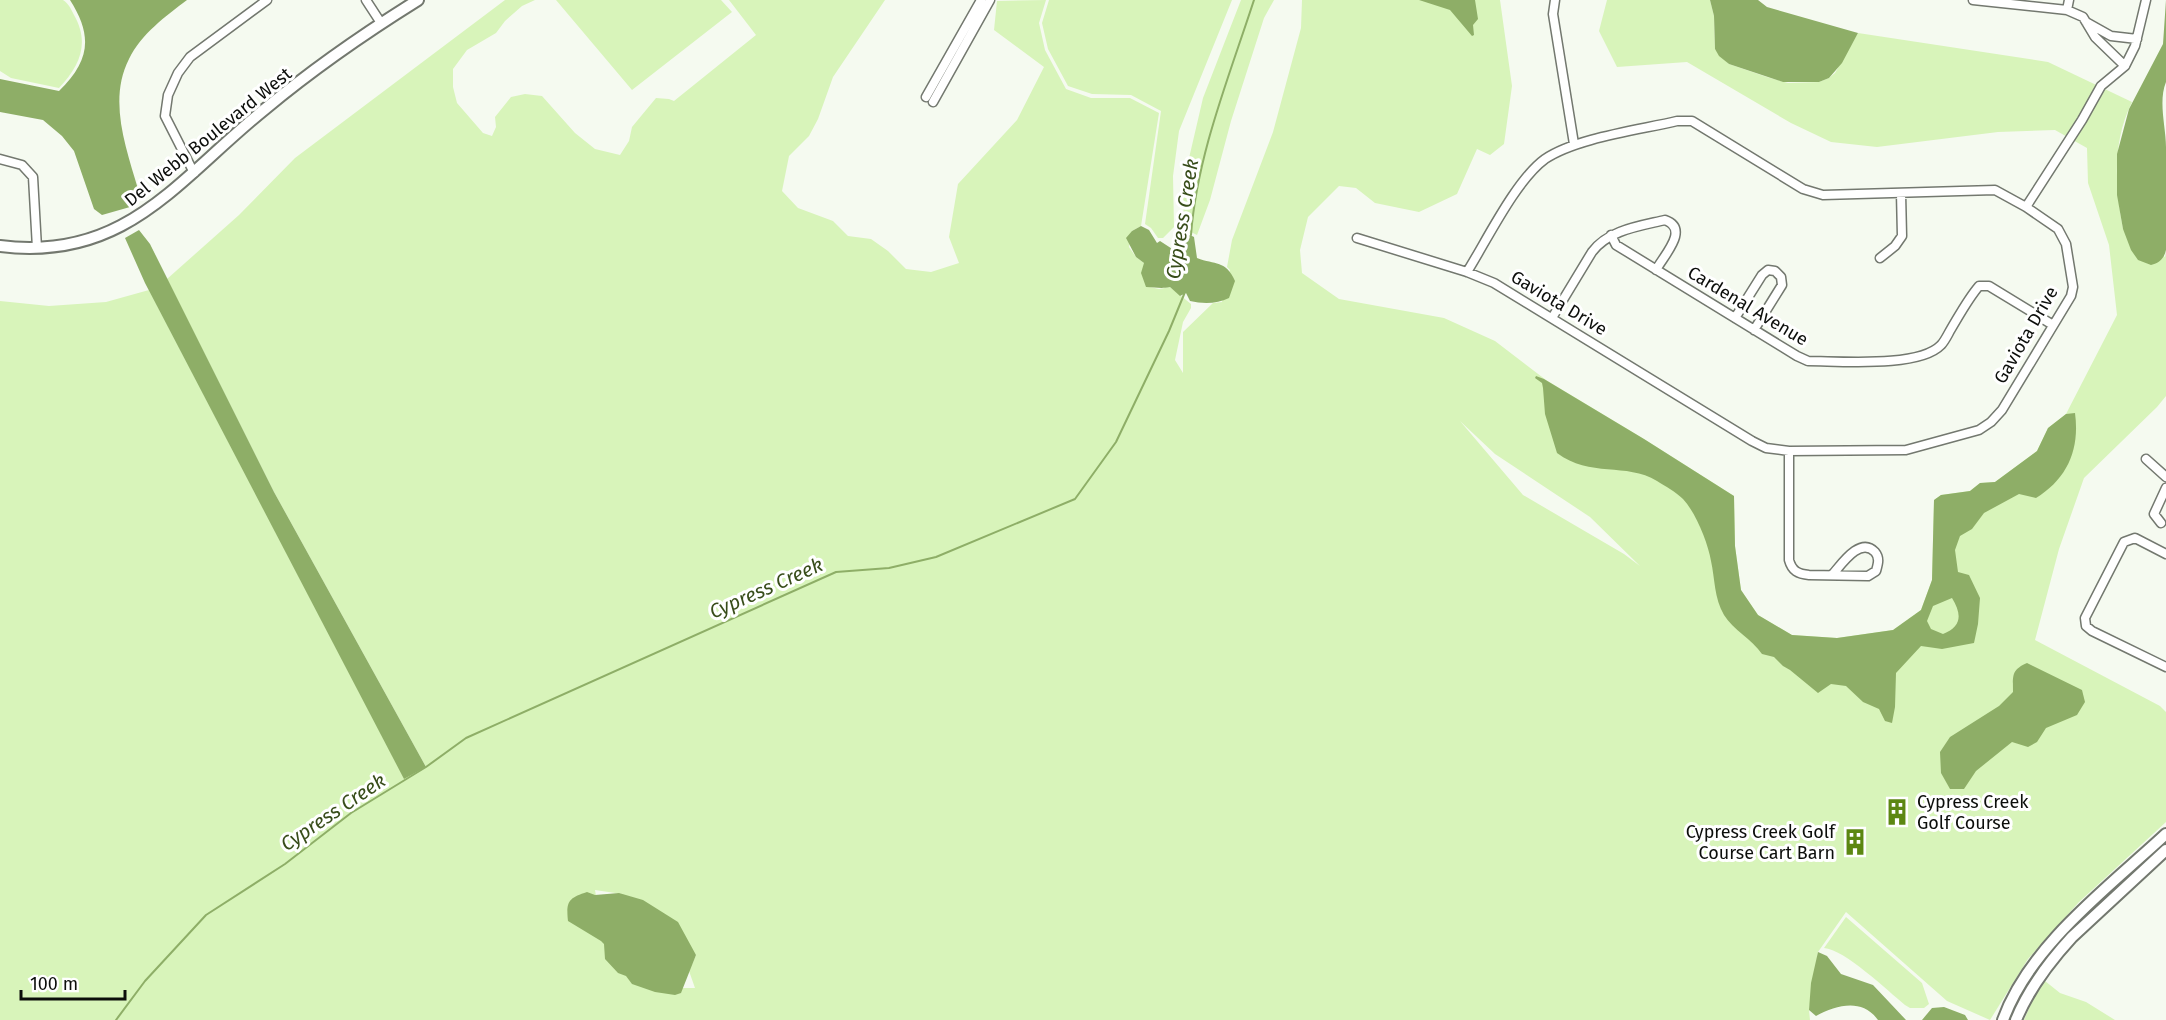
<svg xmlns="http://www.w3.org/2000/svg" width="2166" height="1020" font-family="'Fira Sans',sans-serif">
	<rect width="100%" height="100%" fill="#f5faf0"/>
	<!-- green -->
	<path fill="#d8f4ba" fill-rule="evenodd" d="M0,0H63C69,4 71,9 74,15C90,43 80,66 59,88L11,78L0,71Z
		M505,0H535L522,6L505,21L496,33L467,50L453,69V87L457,103L483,133L492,136L496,127L495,117L511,97L525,94L542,96L575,133L595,149L620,155L629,141L632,127L656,98L669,99L674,101L756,35L729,0H885L833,77L818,119L809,136L789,156L782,191L798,208L833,221L848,236L871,239L888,251L906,269L931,272L959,263L949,237L958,184L1017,120L1044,67L994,30L997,1L1046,0L1039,23L1045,50L1066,89L1091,98H1130L1159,113L1141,226L1132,231L1129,247L1136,257L1144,263L1150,287L1159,289L1170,287L1191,304V308L1183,322L1175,360L1183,373V332L1213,303L1222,302L1230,270L1227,267L1232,240L1273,132L1301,28L1302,0H1500L1512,86L1504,144L1490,155L1477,149L1457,194L1419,212L1375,203L1356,188L1339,186L1308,217L1300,250L1302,273L1339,299L1444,318L1495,341L1546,380L1644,439L1734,496L1735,546L1741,590L1758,615L1792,635L1837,638L1893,630L1921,610L1932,580L1934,500L1941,495L1970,491L1980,483L1995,482L2037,451L2048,428L2066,414L2117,315L2109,245L2088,183L2087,148L2055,130L1998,132L1877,147L1831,142L1791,123L1687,62L1617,67L1599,31L1607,0H1710L1714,16L1715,49L1729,64L1767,77L1788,83L1819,82L1829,78L1835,73L1858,33L2048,62L2132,102C2112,142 2115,186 2123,229L2165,257L2166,251V396L2157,407L2084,478L2059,549L2035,640L2160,706L2166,712V822L2079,902L2028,959L1990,1020L1947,1001L1846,912L1818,952L1809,1010L1810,1020H0V301L49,306L106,302L149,290L404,778L426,767L274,492L167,279L239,215L295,158ZM1460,421L1495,454L1590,517L1640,566L1624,554L1523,495ZM595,890L622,894L696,955L689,971L695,988H682L604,942Z
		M556,0H721L732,12L632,90Z
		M1049,0H1232L1179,131L1173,176L1174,227L1163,238H1158L1151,228L1145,224L1161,111L1131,95L1092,94L1068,86L1048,49L1042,23Z
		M1241,0H1274L1264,18L1231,121L1210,200L1197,235L1191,232L1184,233L1183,184L1203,98Z
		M1846,917L1922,983L1929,1004L1924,1008H1910L1905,1005C1888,991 1844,949 1824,948Z
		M2045,981L2060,993L2086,1002L2115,1020H2024L2033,999Z"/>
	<!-- water -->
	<path fill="#8eae67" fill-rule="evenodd" d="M70,0H187C166,16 141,34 129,59C108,100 126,148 138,189L130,207L102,215L94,209L74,151L62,136L43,120L0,112V79L59,91C90,61 93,36 70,0Z
		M1419,0H1475L1478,19L1473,25L1474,35L1472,36L1450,10Z
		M1710,0H1758L1767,7L1858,33L1842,63L1829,78L1819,82H1783L1729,64L1719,56L1715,49L1714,16Z
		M2166,0V82C2158,102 2166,127 2166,147C2166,182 2166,216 2166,250C2164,259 2159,263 2151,265L2138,260L2131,250L2123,229L2117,195V154L2129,109L2163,44Z
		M1141,226L1149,230L1157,243L1160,241L1180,254L1184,237L1190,235L1194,237L1197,258C1215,265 1226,260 1235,281L1229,298C1217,304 1203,304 1190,301L1186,293L1180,296L1170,287C1160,289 1156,287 1146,287L1141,273L1144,263L1136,257L1126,238L1132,231Z
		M139,230L150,244L274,492L426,767L404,779L145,283L125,238Z
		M1536,376L1544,379L1644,439L1734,496L1735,546L1741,590L1758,615L1792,635L1837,638L1893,630L1921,610L1932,580L1934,500L1941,495L1970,491L1980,483L1995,482L2037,451L2048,428L2066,414L2075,413C2080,450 2067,479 2036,498L2019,494L1984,513L1972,529L1960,536L1955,550L1958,572L1969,575L1980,598L1978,624L1974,643L1942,649L1921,646L1896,673L1895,707L1892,723L1885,721L1879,709L1863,702L1846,686L1831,684L1818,693L1790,670L1783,666L1774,657L1762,654C1752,639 1733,630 1724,615C1714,598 1715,579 1711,561C1708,543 1696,513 1683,499C1676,492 1665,486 1657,481C1626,462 1590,478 1557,453L1545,414L1543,388L1542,383L1535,378ZM1952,598C1962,614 1962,627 1943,634L1931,629L1927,621L1933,606Z
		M2027,663L2082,690L2085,702L2077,715L2046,728L2037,742L2028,747L2012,742L1976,771L1964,789H1950L1941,773L1940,752L1950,737L1999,706L2013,692C2013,676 2011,670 2027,663Z
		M587,892L595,895L619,893L643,900L678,922L696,955L681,993L675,995L655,992L632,984L626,976L618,973L605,959L604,944L601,941L568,921C566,902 568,898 587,892Z
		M1818,952L1827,956L1841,974L1873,985L1906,1020H1878C1862,998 1837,1005 1816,1016L1809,1010L1811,983Z
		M1944,1007L1965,1015L1968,1020H1922L1932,1008Z"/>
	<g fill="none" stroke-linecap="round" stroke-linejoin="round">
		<!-- stream -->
		<path stroke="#8eae67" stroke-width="2" d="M1191,235C1197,155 1229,77 1254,0
			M116,1020L145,981L206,915L285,864L351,813L426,767L466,738L836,572L889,568L936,557L1075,499L1116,442L1169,331L1185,292"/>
		<defs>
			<path id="minor" d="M366,0L381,23
				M1555,0L1553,14L1574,144
				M1973,0L2067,10L2083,17L2095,37L2125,66
				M2067,10L2069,0
				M2086,22L2111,36L2137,39
				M926,97L981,0
				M933,102L990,0
				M0,159L22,165L33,177L37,248
				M194,173L165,116L168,95L178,73L190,57L267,0
				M2026,207L2082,120L2101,86L2125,66L2135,46L2146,0
				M1611,235L1616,245L1797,356L1808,361C1840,361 1919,368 1941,345C1945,341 1948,334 1951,329C1960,314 1968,299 1979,286H1989L2053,325
				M1357,238L1467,272L1494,283L1752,441L1766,448L1789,451L1906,450L1979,430L1991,422L2002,410L2071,296L2073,287L2066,244L2058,229L2026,207L1995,190L1823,195L1803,189L1692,121H1677C1639,130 1576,138 1545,159C1516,180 1487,240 1467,272
				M1880,258L1895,246L1902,236L1901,193
				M1552,318L1592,252C1608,230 1640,226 1665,220C1690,229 1664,255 1656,270
				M1735,318L1762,275L1768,270L1775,271L1781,277L1782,285L1754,330
				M1789,451V560C1792,571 1798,574 1809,575L1868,576L1876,571C1878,564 1880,558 1875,552C1860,536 1841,565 1832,575
				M2146,459L2166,477
				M2161,523L2154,514L2166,488
				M2166,554L2135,538L2124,542L2085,618L2086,626L2092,631L2166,667"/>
			<path id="tertiary" d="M0,246C126,262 178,179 265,109C313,69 365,33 418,0
				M2003,1020C2030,945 2109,887 2166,834
				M2016,1020C2029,988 2049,962 2072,937L2166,850"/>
		</defs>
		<!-- minor casing -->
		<use href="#minor" stroke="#73786f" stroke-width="11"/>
		<!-- tertiary casing -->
		<use href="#tertiary" stroke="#73786f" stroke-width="14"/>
		<!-- minor -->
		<use href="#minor" stroke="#fff" stroke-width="8"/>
		<!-- tertiary -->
		<use href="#tertiary" stroke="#fff" stroke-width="10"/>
	</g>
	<!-- icons -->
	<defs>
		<symbol id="building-bare" viewBox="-9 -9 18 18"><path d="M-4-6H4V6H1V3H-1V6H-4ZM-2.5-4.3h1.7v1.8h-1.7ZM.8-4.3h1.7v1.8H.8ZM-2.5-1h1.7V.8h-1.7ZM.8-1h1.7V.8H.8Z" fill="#5c8712" stroke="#fff" stroke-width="2.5" paint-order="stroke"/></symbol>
	</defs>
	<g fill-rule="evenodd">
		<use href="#building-bare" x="1878" y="793" width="38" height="38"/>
		<use href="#building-bare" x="1836" y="823" width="38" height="38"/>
	</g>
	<g text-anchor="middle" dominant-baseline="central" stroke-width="6" stroke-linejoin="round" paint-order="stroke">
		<!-- street labels -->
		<g font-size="18" fill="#0c0e0b" stroke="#fff">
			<text transform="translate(208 137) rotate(-39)">Del Webb Boulevard West</text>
			<text transform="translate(1559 303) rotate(31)">Gaviota Drive</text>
			<text transform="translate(1748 306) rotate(31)">Cardenal Avenue</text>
			<text transform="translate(2026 335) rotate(-60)">Gaviota Drive</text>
		</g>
		<!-- poi labels -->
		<g font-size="18" fill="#0c0e0b" stroke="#fff" text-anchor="start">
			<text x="1917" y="802">Cypress Creek<tspan x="1917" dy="21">Golf Course</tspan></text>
			<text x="1835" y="832" text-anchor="end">Cypress Creek Golf<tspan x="1835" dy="21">Course Cart Barn</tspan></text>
		</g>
		<!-- water labels -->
		<g font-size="20" font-style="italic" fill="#384d1a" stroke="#fff">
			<text transform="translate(1182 219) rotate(-81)">Cypress Creek</text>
			<text transform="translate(766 588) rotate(-24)">Cypress Creek</text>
			<text transform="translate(333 812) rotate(-34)">Cypress Creek</text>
		</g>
	</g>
	<!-- scale -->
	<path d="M21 990v9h104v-9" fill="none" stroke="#0c0e0b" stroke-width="3"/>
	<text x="30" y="990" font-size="18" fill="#0c0e0b" stroke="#ffffff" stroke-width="4.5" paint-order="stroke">100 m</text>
</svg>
